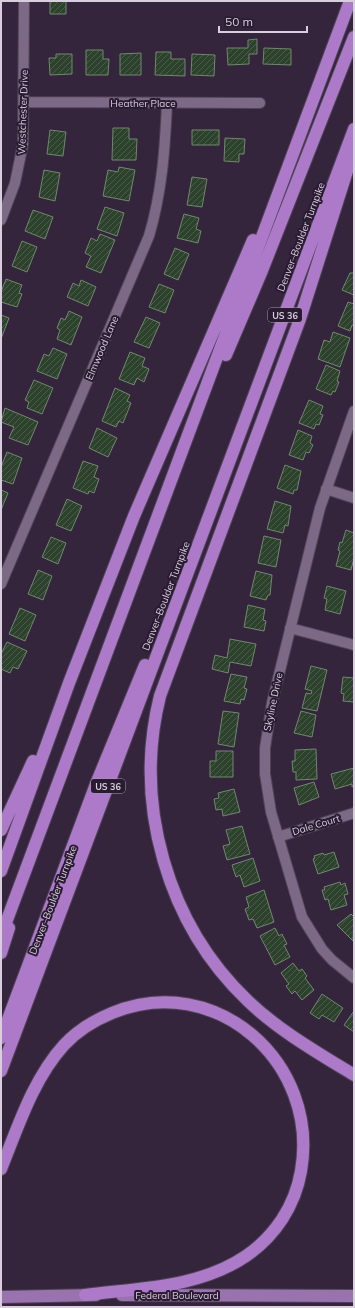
<svg xmlns="http://www.w3.org/2000/svg" width="355" height="1308" font-family="Mulish,sans-serif">
	<defs>
		<pattern id="building-hatch" width="6" height="6" patternUnits="userSpaceOnUse"><rect width="6" height="6" fill="#2d422c"/><path d="M-1 1l2-2M0 6l6-6M5 7l2-2" fill="none" stroke="#4b5c4a"/></pattern>
	</defs>
	<rect width="100%" height="100%" fill="#34253d"/>
	<!-- building -->
	<path fill="url(#building-hatch)" stroke="#70886e" d="M50,1H66V14H50Z
		M257,39V54H249V64L228,65L227,48H248V40Z
		M264,48L291,49V65L263,64Z
		M86,50H103V59H109L108,75H86Z
		M156,52H171V59H185V76L155,75Z
		M141,53V75H120V54Z
		M56,54H72V74L50,75L49,58H56Z
		M192,54L215,55L214,76L191,75Z
		M113,128H129V139H137L136,160H112Z
		M50,130L66,132L63,156L47,154Z
		M192,130H219V145H192Z
		M225,138L245,139L244,154H239V162L224,161Z
		M119,167L135,170L129,201L103,196L108,170L118,172Z
		M44,170L60,173L55,201L39,197Z
		M192,177L207,179L202,207L187,205Z
		M105,207L124,213L117,236L97,229Z
		M33,210L53,217L45,239L25,231Z
		M184,214L199,218L196,229L201,231L198,243L177,238Z
		M100,234L115,240L101,273L86,267L91,256L85,253L91,238L97,241Z
		M22,241L37,247L27,272L12,266Z
		M175,248L189,254L178,280L164,274Z
		M350,273H354V295L342,290Z
		M6,279L22,285L19,293L22,294L17,307L1,302V292Z
		M81,280L96,287L88,306L67,297L73,283L79,286Z
		M159,284L174,290L165,313L149,307Z
		M348,302L354,304V326L352,325L350,331L338,326Z
		M69,311L82,317L71,345L57,339L60,330L57,328L61,318L65,320Z
		M1,315L9,318L1,339Z
		M146,317L160,323L149,348L134,342Z
		M333,332L350,338L340,367L318,359L324,340L330,342Z
		M53,348L67,354L57,379L37,371L44,354L49,356Z
		M130,352L145,358L142,366L149,369L144,382L137,378L134,385L119,379Z
		M326,365L340,371L337,381L339,382L335,392L333,391L331,395L316,389Z
		M34,380L53,388L42,414L27,408L29,402L25,400Z
		M115,388L130,395L127,401L131,403L123,423L119,421L116,427L102,421Z
		M309,400L323,406L320,414L323,415L319,425L316,424L314,429L299,423Z
		M5,408L38,422L28,445L9,438L14,427L1,422Z
		M97,428L117,438L108,457L89,448Z
		M298,430L312,436L310,443L313,445L309,453L306,452L303,460L289,455Z
		M7,452L22,458L13,484L1,480V467Z
		M83,461L98,466L94,477L99,479L94,493L89,491L88,494L73,488Z
		M285,465L301,471L297,490H294L293,494L277,488Z
		M1,490L8,493L1,510Z
		M67,499L82,506L71,531L56,525Z
		M275,501L291,506L288,526L285,525L283,533L267,529Z
		M346,530L354,533V558L351,570L336,566L340,551L338,550L340,542L342,543Z
		M264,536L281,540L276,567L258,563Z
		M51,537L66,543L58,564L42,557Z
		M38,570L52,576L43,600L28,594Z
		M256,571L272,575L270,595H268L266,600L250,596Z
		M327,586L346,591L340,614L325,610L327,599L324,598Z
		M248,605L265,609L263,620L266,621L264,631L244,627Z
		M20,608L36,615L25,641L9,634Z
		M230,639L256,644L251,666L230,662L228,673L212,669L215,655L227,658Z
		M7,642L27,651L18,669L13,667L10,673L1,669V654Z
		M311,666L327,670L317,711L302,708L306,693L311,694L312,691L305,689Z
		M231,674L247,677L244,688L247,689L244,700L241,699L240,704L224,701Z
		M343,677L354,678V702L343,701L344,694L341,693Z
		M223,711L239,713L234,747L218,744Z
		M301,711L316,715L312,737L294,733Z
		M316,749L317,779L296,780V772H293L292,761H295V750Z
		M216,751H233V777H210V761H216Z
		M354,768V786L352,787V784L335,789L331,774Z
		M314,782L319,797L299,805L294,788Z
		M234,789L240,812L223,816L222,809L216,810L214,799L219,798L218,793Z
		M242,826L250,854L227,860L223,846L230,844L226,830Z
		M334,852L339,867L318,874L313,859L315,858L314,856L323,853L324,855Z
		M253,858L260,881L244,887L240,875L236,877L232,865Z
		M340,882L341,885L345,883L348,894L344,895L347,905L331,910L328,899L325,900L322,890H325L324,887Z
		M264,890L274,922L257,928L253,919L249,920L245,909L249,907L246,897Z
		M351,914L354,917L353,941L337,925Z
		M275,928L279,936L282,934L287,944L284,945L290,957L275,965L260,936Z
		M293,963L299,971L302,969L307,976L305,978L314,990L302,1000L295,991L292,994L286,986L289,984L281,973Z
		M322,994L343,1008L334,1022L322,1015L319,1019L310,1013Z
		M354,1011V1032L344,1025Z"/>
	<g fill="none" stroke-linecap="round" stroke-linejoin="round">
		<defs>
			<path id="street" d="M25,102L260,103
				M1,220L15,183L23,144L24,1
				M354,411L320,508L272,703L265,748V774L271,812L302,917L322,949L332,960L354,978
				M326,489L354,498
				M1,584L149,236C162,192 165,149 167,103
				M290,628L354,645
				M278,837L354,813"/>
			<path id="primary" d="M122,1295L354,1296
				M1,1297L96,1295"/>
			<path id="highway" d="M354,149L300,319L160,696C133,804 167,924 248,1001C278,1030 318,1053 354,1075
				M226,355L261,273L354,37
				M1,830L33,761
				M1,871L69,683L134,516L253,240
				M1,936L350,1
				M1,953L9,928
				M1,1038L96,784L145,665
				M1,1071L354,129
				M1,1169C18,1127 33,1079 64,1045C77,1031 95,1020 112,1013C216,970 320,1063 301,1171C295,1206 275,1236 246,1256C199,1288 139,1288 85,1295"/>
		</defs>
		<!-- street casing -->
		<use href="#street" stroke="#504357" stroke-width="12"/>
		<!-- primary casing -->
		<use href="#primary" stroke="#504357" stroke-width="14"/>
		<!-- highway casing -->
		<use href="#highway" stroke="#504357" stroke-width="14"/>
		<!-- street -->
		<use href="#street" stroke="#7b6985" stroke-width="10"/>
		<!-- primary -->
		<use href="#primary" stroke="#9973ae" stroke-width="12"/>
		<!-- highway -->
		<use href="#highway" stroke="#ad7aca" stroke-width="12"/>
	</g>
	<g text-anchor="middle" dominant-baseline="central" stroke-width="4" stroke-linejoin="round" paint-order="stroke">
		<!-- shield labels -->
		<g fill="#2a1b32" stroke="#a498aa" stroke-width="1">
			<rect x="268" y="308" width="34" height="14" rx="3"/>
			<rect x="91" y="779" width="34" height="14" rx="3"/>
		</g>
		<g font-size="9" font-weight="bold" fill="#d8cede">
			<text x="285" y="315">US 36</text>
			<text x="108" y="786">US 36</text>
		</g>
		<!-- street labels -->
		<g font-size="10" fill="#d8cede" stroke="#2a1b32">
			<text x="143" y="103">Heather Place</text>
			<text transform="translate(23 112) rotate(-88)">Westchester Drive</text>
			<text transform="translate(301 237) rotate(-69)">Denver–Boulder Turnpike</text>
			<text transform="translate(102 348) rotate(-67)">Elmwood Lane</text>
			<text transform="translate(166 596) rotate(-69)">Denver–Boulder Turnpike</text>
			<text transform="translate(273 702) rotate(-78)">Skyline Drive</text>
			<text transform="translate(316 825) rotate(-17)">Dale Court</text>
			<text transform="translate(53 900) rotate(-69)">Denver–Boulder Turnpike</text>
			<text x="177" y="1295">Federal Boulevard</text>
		</g>
	</g>
	<!-- border -->
	<rect width="355" height="1308" fill="none" stroke="#d8cede" stroke-width="4"/>
	<!-- scale -->
	<path d="M219 26v6h88v-6" fill="none" stroke="#d8cede" stroke-width="2"/>
	<text x="225" y="26" font-size="12" fill="#d8cede" stroke="#2a1b32" stroke-width="3" paint-order="stroke">50 m</text>
</svg>
